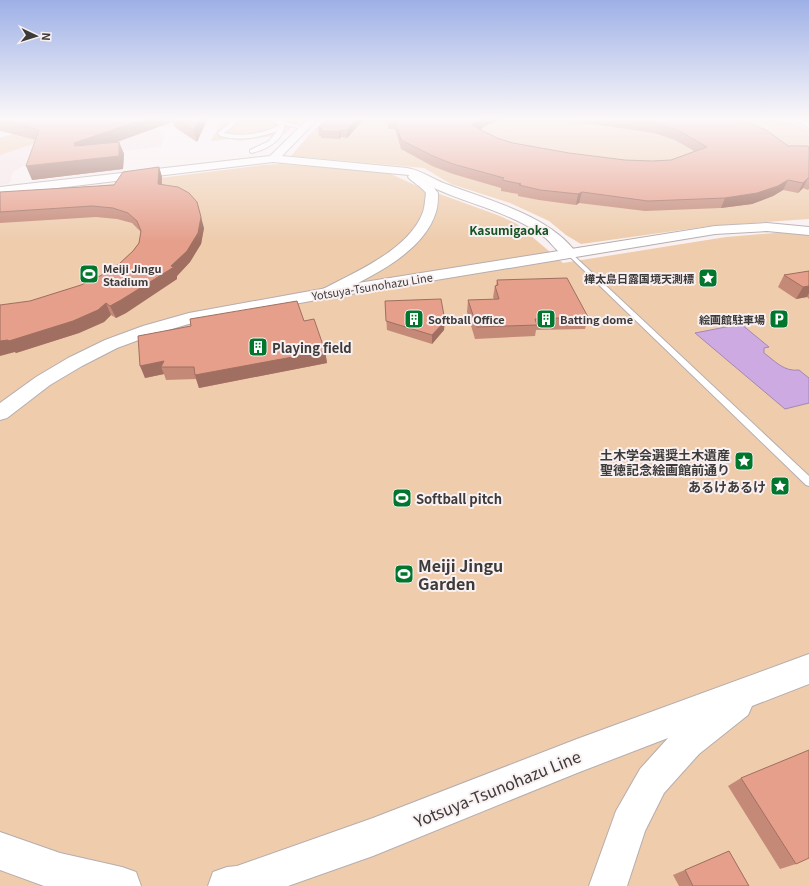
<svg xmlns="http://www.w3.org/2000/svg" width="809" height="886" font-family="Georgia,'Noto Sans JP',serif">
	<rect width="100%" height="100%" fill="#f9f0f1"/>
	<!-- built -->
	<path fill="#f5e3e6" d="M62,118L149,123L165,135L161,147L35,160L16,170L12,174L10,183L0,185V137Z"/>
	<!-- green -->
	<path fill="#eeccac" d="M63,118L91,125L0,155V138Z
		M220,118H303L286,133L273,136L239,141L230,139L211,141L222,121Z
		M327,118H755L790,122L809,130V219L710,226L581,244L566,235L549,221L510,203L451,184L424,168L291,156L310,134Z
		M281,164L359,170L391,174L415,185L500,216L517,224L563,263L726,237L809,230V886H0V198L263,165Z"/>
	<!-- water -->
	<path fill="#ceaae3" stroke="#a288b0" d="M741,324L769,347L764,348V353C775,361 784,372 799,370L809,378V403L785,409L695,333Z"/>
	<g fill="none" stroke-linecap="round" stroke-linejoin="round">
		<defs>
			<path id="service" d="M211,118H216L217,119L215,120Z
				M570,252L809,476V486L806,485L568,255L567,254Z"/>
			<path id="pedestrian" d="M227,118H234L236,120L235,125L224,133C242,137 263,134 279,125L274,122L278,118L281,121L301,126L298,128L285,125C282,142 267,149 252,153L250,152V150L269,141L277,131C259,138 239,141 220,136L218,133L219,132L230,123V121Z"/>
			<path id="tertiary" d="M309,118H319L282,156L407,168C423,171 432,179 446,184C488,200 551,216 577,254L575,257C561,261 554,244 544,237C511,212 471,205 434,188L438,193C438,199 438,206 436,212C423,254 369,277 333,296L327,298L321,296L319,293L321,290C355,272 409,250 423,212C425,206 425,199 426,193C421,186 413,183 408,177L409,175L273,162L0,195V187L270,156Z"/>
			<path id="secondary" d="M792,118H804L809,121V128Z
				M767,223L809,227V235L767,231L715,234L327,298L192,323L155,334L117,348L82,366L50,385L7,418L0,420V403L36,377L68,358L105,340L143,326L189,313L327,288L715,226Z
				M809,654V684L752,706L748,715L699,754L664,793L645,831L627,886H589L616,811L640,769L668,738L577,773L373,856L288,886H208L213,872L227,867L237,866L373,818L577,739Z
				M0,832L60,853L122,867L136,872L141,886H44L0,870Z"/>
		</defs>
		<!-- service casing -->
		<use href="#service" stroke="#b6adae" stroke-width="2"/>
		<!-- pedestrian casing -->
		<use href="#pedestrian" stroke="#b6adae" stroke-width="2"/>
		<!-- tertiary casing -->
		<use href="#tertiary" stroke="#b6adae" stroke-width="2"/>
		<!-- secondary casing -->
		<use href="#secondary" stroke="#b6adae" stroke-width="2"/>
		<!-- service -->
		<use href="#service" fill="#fff" fill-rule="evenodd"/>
		<!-- pedestrian -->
		<use href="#pedestrian" fill="#fff" fill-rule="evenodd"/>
		<!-- tertiary -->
		<use href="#tertiary" fill="#fff" fill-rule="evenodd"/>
		<!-- secondary -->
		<use href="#secondary" fill="#fff" fill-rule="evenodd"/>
	</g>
	<!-- wall -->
	<path fill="#c58978" d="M0,118H208L197,142L176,128L172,122L115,142H119L124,154L123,169L32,180L36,140L1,131H0Z
		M329,118H365L347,138L341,137L339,139L321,138V136H319L318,128Z
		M389,118H520L505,119L491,123L480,129L497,138L513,143L569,153L625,160L652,161L671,160L694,151L675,140L654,133L556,119L545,118H732L788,146L809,148V189L808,190L803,188L798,193L783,190L773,196L752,204L721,208L645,211L579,203L576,205L539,200L518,196V194L501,191V188L453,174L432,166L401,149L395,129H388V119Z
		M159,167L162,177V184L204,228L201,244L190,262L177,276V279L126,313L116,318L111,315L104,322L79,333L16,353L15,352L30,301L81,285L100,276L119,264L133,251L139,243L141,232L132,223L117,219L96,217L0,223V192L114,185Z
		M809,271V299L807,297L796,299L778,287L784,275Z
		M497,280L588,317L585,329L536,330L535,336L475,339L467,312L468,300L494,299L493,297L495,286H496Z
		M385,301L444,330L432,344L387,330Z
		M304,321L325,351L327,363L199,388L196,379L166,380L164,374L145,378L138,336Z
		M741,778L796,864L780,869L728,786Z
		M729,851L749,886H679L673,875Z"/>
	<!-- shaded-wall -->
	<path fill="#a06f61" d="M147,118H171L172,122L79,156L75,146L74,143Z
		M200,118H208L197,142L194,130Z
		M358,118H365L347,138V130Z
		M484,118H520L505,119L491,123L471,134V125Z
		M341,130V137L339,139V132Z
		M119,142L124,154L123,169L32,180L26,166Z
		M159,167L162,177L161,194L158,184Z
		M808,178L803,188L798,193L803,183Z
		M788,180L783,190L773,196L752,204L721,208L725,198Z
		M582,192L579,203L576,205L578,194Z
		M197,202L204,228L201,244L190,262L177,276V279L126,313L116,318L110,306L171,266Z
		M809,286V293L807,297L796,299L803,287Z
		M106,303L111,315L104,322L79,333L16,353L15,352L0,356V341Z
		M445,321L444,330L432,344V335Z
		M325,351L327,363L199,388L195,375Z
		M164,361L161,367L164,374L145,378L140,366Z"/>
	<!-- building -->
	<path fill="#e59f8b" stroke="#a06f61" d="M0,118H147L74,143L75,146L119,142V156L26,166L39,130L0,120Z
		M175,118H200L194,130Z
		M329,118H358L347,130H341L339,132L321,131L322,129L318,128Z
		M389,118H484L471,125L497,138L513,143L569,153L625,160L652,161L671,160L707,147L678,130L656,124L615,118H732L751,124L766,130L788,146H808L809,148V178H808L803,183L788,180L778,186L757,193L725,198L648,201L582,192L578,194L540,190L519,185L521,184L502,180L504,178L453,164L433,156L401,140L395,120L388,119Z
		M159,167L158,184L178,187L189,193L197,202L201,217L198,233L187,251L171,266L174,267L121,300L110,306L106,303L98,310L73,321L9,341L8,340L0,341V305L30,301L81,285L100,276L119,264L133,251L139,243L141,231L137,221L128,213L113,208L92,206L0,212V192L114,185L123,172Z
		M809,271V286L803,287L784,275Z
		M567,278L588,317L535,319L537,325L477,327L468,300L499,299L495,286L498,285L497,280Z
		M441,299L445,321L432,335L386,321L385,301Z
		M297,301L304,321L314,319L325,351L195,375L194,367H161L164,361L140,366L138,336L191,326L190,319Z
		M809,750V858L796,864L741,778Z
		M729,851L749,886H693L685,870Z"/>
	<!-- sky -->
	<linearGradient id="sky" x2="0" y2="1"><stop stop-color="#9db0e6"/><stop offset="0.49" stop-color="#fcf8f9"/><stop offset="1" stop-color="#fcf8f9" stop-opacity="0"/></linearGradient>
	<rect width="809" height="242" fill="url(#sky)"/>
	<!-- icons -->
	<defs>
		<symbol id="stadium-square" viewBox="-11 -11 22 22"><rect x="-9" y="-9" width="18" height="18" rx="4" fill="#00772c" stroke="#f9f0f1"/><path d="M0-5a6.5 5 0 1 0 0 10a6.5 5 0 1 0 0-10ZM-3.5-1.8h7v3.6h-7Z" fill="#fff"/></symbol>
		<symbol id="sight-square" viewBox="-11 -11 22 22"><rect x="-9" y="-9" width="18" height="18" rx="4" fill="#00772c" stroke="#f9f0f1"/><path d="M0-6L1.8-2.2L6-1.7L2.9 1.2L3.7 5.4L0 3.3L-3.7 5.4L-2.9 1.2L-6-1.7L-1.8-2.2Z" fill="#fff"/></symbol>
		<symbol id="building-square" viewBox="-11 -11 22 22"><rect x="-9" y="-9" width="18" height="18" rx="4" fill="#00772c" stroke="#f9f0f1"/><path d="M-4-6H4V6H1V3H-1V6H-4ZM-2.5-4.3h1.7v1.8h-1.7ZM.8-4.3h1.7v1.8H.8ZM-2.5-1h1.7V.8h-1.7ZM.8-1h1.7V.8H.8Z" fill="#fff"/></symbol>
		<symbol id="parking-square" viewBox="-11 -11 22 22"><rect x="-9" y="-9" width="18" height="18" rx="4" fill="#00772c" stroke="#f9f0f1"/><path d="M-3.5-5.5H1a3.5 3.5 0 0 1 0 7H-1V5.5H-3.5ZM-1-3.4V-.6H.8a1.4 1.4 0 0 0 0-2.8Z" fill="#fff"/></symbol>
	</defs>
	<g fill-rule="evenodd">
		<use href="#stadium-square" x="78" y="263" width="22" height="22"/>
		<use href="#sight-square" x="697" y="267" width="22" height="22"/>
		<use href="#building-square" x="403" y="308" width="22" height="22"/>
		<use href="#building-square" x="535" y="308" width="22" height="22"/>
		<use href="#parking-square" x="768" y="308" width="22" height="22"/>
		<use href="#building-square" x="247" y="336" width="22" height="22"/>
		<use href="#sight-square" x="733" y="450" width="22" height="22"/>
		<use href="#sight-square" x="769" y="475" width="22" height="22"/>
		<use href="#stadium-square" x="391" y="487" width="22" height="22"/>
		<use href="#stadium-square" x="393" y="563" width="22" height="22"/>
	</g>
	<g text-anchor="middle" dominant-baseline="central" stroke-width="4" stroke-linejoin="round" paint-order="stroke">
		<!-- far-poi labels -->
		<g font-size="11" font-weight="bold" fill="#3d3a3a" stroke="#f9f0f1" text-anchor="start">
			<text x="103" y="268">Meiji Jingu<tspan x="103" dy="13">Stadium</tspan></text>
			<text x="694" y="278" text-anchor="end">樺太島日露国境天測標</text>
			<text x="428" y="319">Softball Office</text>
			<text x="560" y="319">Batting dome</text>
			<text x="765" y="319" text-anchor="end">絵画館駐車場</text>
		</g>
		<!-- far-street labels -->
		<g font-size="11" fill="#3d3a3a" stroke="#f9f0f1">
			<text transform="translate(372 286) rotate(-9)">Yotsuya-Tsunohazu Line</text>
		</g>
		<!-- far-neighbourhood labels -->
		<g font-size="12" font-weight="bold" fill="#145424" stroke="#f9f0f1">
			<text x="509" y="229">Kasumigaoka</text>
		</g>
		<!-- poi labels -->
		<g font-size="13" font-weight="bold" fill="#3d3a3a" stroke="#f9f0f1" text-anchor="start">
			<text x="272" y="347">Playing field</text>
			<text x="730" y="454" text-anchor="end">土木学会選奨土木遺産<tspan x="730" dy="15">聖徳記念絵画館前通り</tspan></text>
			<text x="766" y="486" text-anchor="end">あるけあるけ</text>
			<text x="416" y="498">Softball pitch</text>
		</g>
		<!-- near-poi labels -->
		<g font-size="16" font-weight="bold" fill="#3d3a3a" stroke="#f9f0f1" text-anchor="start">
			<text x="418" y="565">Meiji Jingu<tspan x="418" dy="18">Garden</tspan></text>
		</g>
		<!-- near-street labels -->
		<g font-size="16" fill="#3d3a3a" stroke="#f9f0f1">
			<text transform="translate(497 788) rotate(-22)">Yotsuya-Tsunohazu Line</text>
		</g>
	</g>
	<!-- north arrow -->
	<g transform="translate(36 36) rotate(94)" stroke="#f9f0f1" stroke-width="3" paint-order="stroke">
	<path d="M0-3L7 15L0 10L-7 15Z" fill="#3d3a3a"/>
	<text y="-6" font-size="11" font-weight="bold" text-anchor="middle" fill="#3d3a3a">N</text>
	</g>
</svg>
